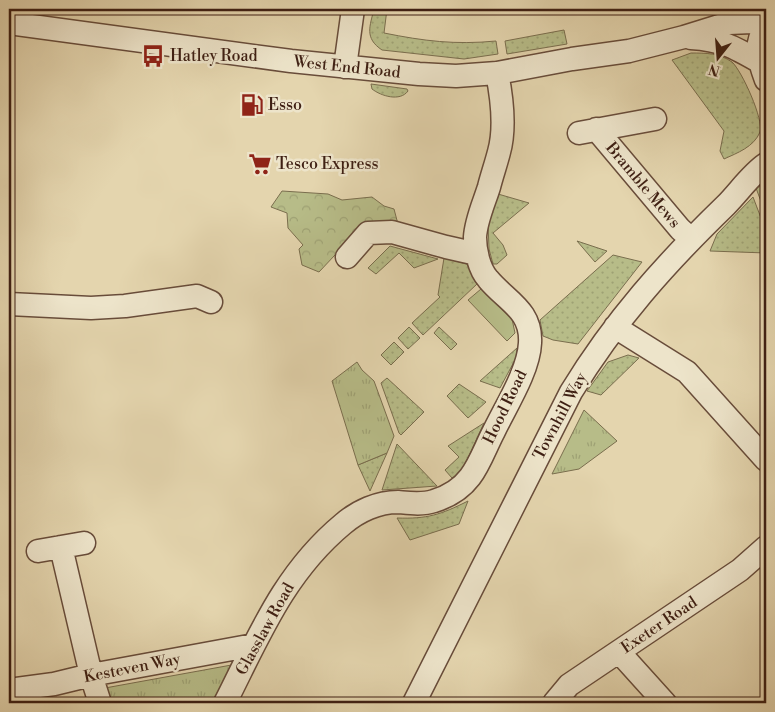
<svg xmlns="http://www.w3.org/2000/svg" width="775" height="712" font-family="'Libre Bodoni',serif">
	<defs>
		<pattern id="grass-dots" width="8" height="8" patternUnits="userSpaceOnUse" patternTransform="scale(1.25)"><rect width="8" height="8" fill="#b7bc88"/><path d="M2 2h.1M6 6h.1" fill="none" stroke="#9ea174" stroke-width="1.8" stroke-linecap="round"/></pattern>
		<pattern id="forest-crowns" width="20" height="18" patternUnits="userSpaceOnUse" patternTransform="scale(1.25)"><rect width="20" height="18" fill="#b7bc88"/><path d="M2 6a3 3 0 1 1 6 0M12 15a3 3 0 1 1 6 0" fill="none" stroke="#9ea174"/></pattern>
		<pattern id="park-tufts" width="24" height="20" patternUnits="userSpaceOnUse" patternTransform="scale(1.25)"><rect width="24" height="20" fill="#b7bc88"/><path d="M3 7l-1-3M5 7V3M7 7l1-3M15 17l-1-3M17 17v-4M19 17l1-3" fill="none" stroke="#9ea174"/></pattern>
	</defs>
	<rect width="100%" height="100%" fill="#e4d5ae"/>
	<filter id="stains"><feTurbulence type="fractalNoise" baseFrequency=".004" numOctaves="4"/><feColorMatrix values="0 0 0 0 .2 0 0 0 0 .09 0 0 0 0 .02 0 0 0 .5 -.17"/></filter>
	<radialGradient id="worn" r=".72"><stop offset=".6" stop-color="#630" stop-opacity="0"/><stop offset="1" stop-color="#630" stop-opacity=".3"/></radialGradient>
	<!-- grass -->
	<path fill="url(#grass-dots)" stroke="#7a6e4e" d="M374,9H387L384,33C424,41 455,45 496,41L498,54L464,59L382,50C364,38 370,26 374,9Z
		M564,30L567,44L507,54L505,41Z
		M691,53C706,53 719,53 732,62C742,71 764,120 760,132C754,147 737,153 724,159L720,151L724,131L672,60Z
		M371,84L407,89L408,91C400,102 381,96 372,89Z
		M498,194L529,203L493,233L503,245L507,255L497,264H493L489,249L488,223Z
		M753,197L766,231V253L710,251L717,234Z
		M577,241L607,251L595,262Z
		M390,246L438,259L414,268L399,253L376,274L368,268Z
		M613,255L642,262L578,344L553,340L543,336L540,320Z
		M444,258L467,264L477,284L423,335L412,323L440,297L438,295Z
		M409,327L420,338L408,349L398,338Z
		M439,327L457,344L451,350L434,333Z
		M394,342L404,352L391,365L381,355Z
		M517,348L516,358L500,388L480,381Z
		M628,355L639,358L601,395L587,391L608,362Z
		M387,378L424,412L401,435L399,433L381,383Z
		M459,384L486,402L468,418L447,396Z
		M484,423L462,471L452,478L445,470L459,457L448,446Z
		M397,444L437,486L382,490Z
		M387,453L370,491L358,465Z
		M468,501L459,524L410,540L397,518C427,519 440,515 468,501Z"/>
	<!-- forest -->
	<path fill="url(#forest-crowns)" stroke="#7a6e4e" d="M766,179V215L756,188Z
		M282,191L328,194L342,200L372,197L384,206L394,209L399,228L381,229L366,222L319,272L302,265L299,249L303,245L288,228L287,213L271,207Z"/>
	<!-- park -->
	<path fill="url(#park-tufts)" stroke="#7a6e4e" d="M357,362L362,370L374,381L394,436L387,453L358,465L332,381Z
		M584,410L617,441L579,469L552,474Z
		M237,664L218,703H110L105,688Z"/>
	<!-- garden -->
	<path fill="#b7bc88" stroke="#7a6e4e" d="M481,289L512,319L515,333L507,341L468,300Z"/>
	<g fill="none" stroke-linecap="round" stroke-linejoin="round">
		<defs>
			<path id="minor" d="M9,23L291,61L419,74L456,76L497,73L572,59L629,51L684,37L729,23L752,22L766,27
				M766,27C753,45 759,61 766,80
				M691,38C722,40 734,47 760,62
				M345,67L353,9
				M596,129L680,229L691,239
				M579,133L655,119
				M347,257L368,233L392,232L446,247L477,254
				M9,304L91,308L125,306L197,296L211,302
				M615,327L687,372L766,460
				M61,547L91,675L100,703
				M38,551L84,543
				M619,652L665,703
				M9,690L54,684L91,675L254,645
				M225,703C259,636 284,573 343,524C358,511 378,502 398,502C409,503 422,505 434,501C447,497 461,489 470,477C480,464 486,446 494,431C506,406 529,370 530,343C532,310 506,301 488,279C479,269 475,250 475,237C476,220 484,203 489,187C492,175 496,164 499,152C506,127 502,98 497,73
				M414,703L571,392C615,320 665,264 726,205C739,192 751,174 766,164
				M554,703L569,685L740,570L766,547"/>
		</defs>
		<!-- minor casing -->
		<use href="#minor" stroke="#684c3a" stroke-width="25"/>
		<!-- minor -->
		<use href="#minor" stroke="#ede4ca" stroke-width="22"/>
	</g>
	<!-- icons -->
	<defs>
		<symbol id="bus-bare" viewBox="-9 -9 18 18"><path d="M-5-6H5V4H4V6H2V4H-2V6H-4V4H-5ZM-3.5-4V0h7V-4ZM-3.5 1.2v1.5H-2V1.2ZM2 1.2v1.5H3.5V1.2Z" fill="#8f2418" stroke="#ede4ca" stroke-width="2.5" paint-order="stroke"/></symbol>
		<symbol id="fuel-bare" viewBox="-9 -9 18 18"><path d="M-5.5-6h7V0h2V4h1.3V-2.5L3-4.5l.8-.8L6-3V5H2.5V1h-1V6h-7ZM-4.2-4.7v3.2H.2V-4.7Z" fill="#8f2418" stroke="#ede4ca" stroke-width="2.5" paint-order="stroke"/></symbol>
		<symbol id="supermarket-bare" viewBox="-9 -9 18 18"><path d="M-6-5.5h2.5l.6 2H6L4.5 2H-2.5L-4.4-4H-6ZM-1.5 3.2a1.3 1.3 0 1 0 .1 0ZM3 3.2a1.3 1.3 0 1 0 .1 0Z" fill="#8f2418" stroke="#ede4ca" stroke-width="2.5" paint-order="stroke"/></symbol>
	</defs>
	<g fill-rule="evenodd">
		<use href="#bus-bare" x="137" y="40" width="32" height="32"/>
		<use href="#fuel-bare" x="236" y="89" width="32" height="32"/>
		<use href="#supermarket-bare" x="244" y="148" width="32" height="32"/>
	</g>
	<g text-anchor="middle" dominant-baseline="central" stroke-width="5" stroke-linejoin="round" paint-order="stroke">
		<!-- poi labels -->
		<g font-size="16" fill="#3e1f13" stroke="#ede4ca" text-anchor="start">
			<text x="170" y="56">Hatley Road</text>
			<text x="268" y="105">Esso</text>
			<text x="276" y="164">Tesco Express</text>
		</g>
		<!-- street labels -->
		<g font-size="16" fill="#3e1f13" stroke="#ede4ca">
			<text transform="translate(347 67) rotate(6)">West End Road</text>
			<text transform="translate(643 185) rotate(50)">Bramble Mews</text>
			<text transform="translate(505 407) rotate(-64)">Hood Road</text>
			<text transform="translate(560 416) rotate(-62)">Townhill Way</text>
			<text transform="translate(659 625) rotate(-34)">Exeter Road</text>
			<text transform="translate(265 629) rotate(-61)">Glasslaw Road</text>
			<text transform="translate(132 668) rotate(-11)">Kesteven Way</text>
		</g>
	</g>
	<!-- margin -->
	<rect width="775" height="712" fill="none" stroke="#e4d5ae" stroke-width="30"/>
	<rect x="10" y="10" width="755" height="692" fill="none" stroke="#3e1f13" stroke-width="2.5"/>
	<rect x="15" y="15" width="745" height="682" fill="none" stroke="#3e1f13"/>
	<!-- north arrow -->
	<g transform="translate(718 58) rotate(197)" stroke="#ede4ca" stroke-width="4" paint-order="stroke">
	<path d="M0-4L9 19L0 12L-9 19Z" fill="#3e1f13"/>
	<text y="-8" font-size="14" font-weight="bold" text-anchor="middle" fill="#3e1f13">N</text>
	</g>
	<rect width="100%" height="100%" filter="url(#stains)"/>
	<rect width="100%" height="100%" fill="url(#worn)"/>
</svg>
